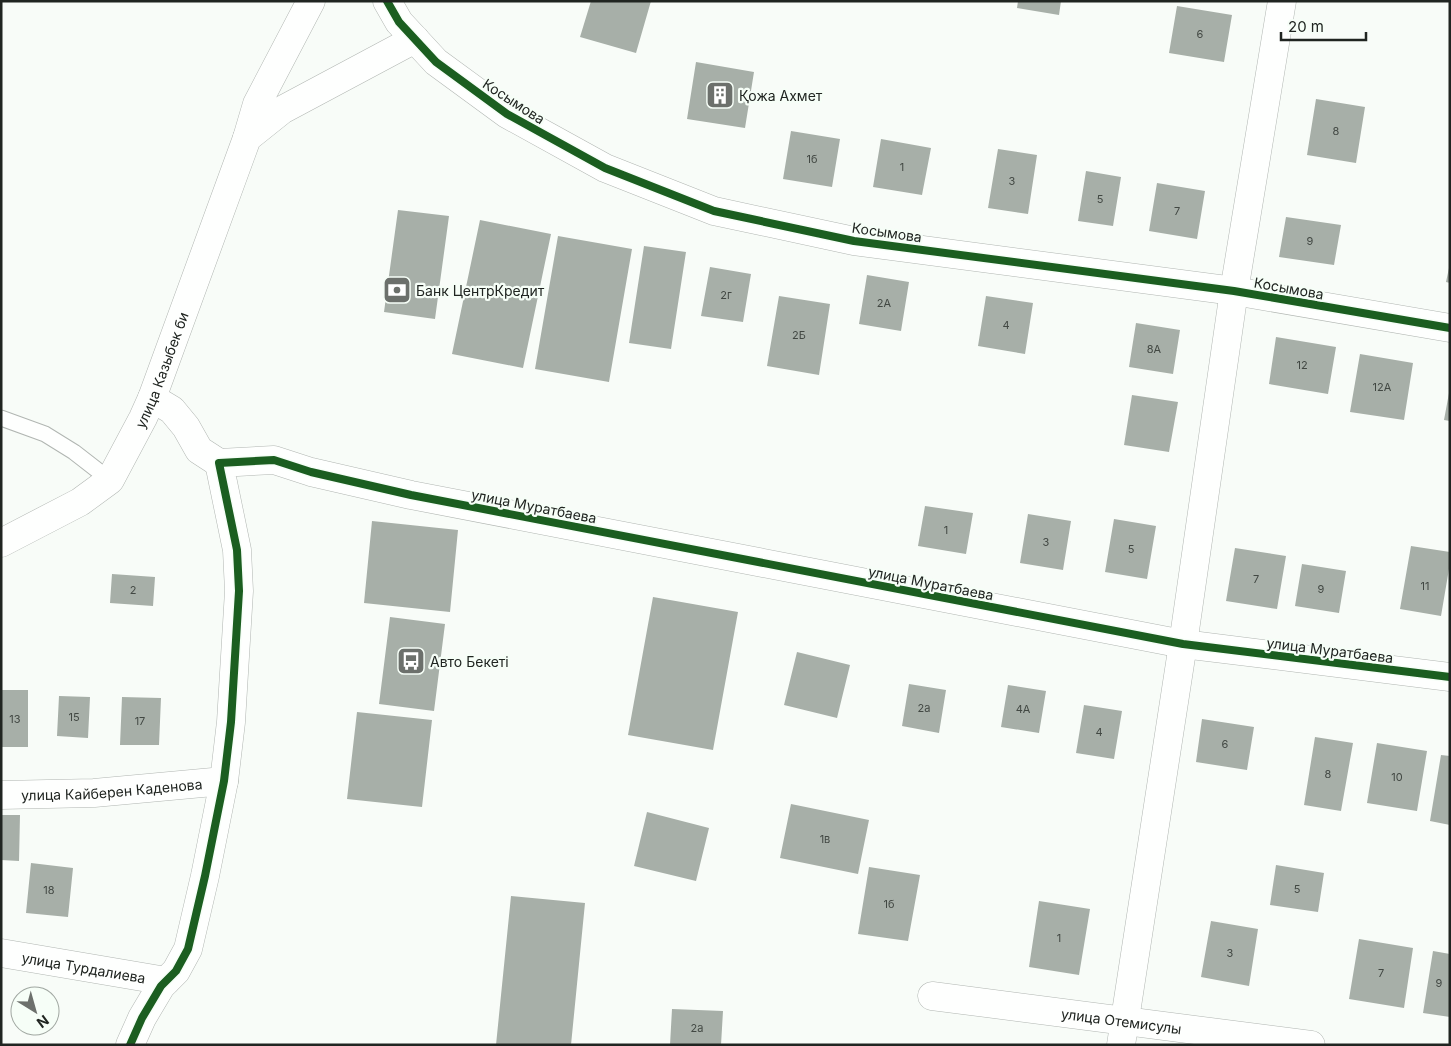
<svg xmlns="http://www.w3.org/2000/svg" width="1451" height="1046" font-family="Inter,sans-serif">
	<rect width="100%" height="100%" fill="#f8fcf8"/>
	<!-- building -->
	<path fill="#a7afa8" d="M591,1H651L636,53L580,37Z
		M1018,1H1061L1059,15L1017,8Z
		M1177,6L1232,15L1224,62L1169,53Z
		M696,62L754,72L745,128L687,119Z
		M1316,99L1365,107L1356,163L1307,155Z
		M791,131L840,139L832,187L783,179Z
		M881,139L931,148L922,195L873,187Z
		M998,149L1037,155L1028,214L988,208Z
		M1086,171L1121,177L1113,226L1078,221Z
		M1157,183L1205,191L1197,239L1149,231Z
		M398,210L449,216L435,319L384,312Z
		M1286,217L1341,225L1334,265L1279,257Z
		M480,220L551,234L523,368L452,354Z
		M558,236L632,249L609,382L535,369Z
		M644,246L686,252L671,349L629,343Z
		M710,267L751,274L743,322L701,316Z
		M1449,268H1450V283L1446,282Z
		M867,275L909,282L901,331L859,324Z
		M779,296L830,304L819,375L767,366Z
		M986,296L1033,303L1025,354L978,346Z
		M1136,323L1180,330L1173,374L1129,367Z
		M1276,337L1336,347L1328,394L1269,384Z
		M1360,354L1413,363L1404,420L1350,412Z
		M1449,393H1450V421L1444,420Z
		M1132,395L1178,402L1169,452L1124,445Z
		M925,506L973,513L966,554L918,546Z
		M1028,514L1071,521L1063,570L1020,563Z
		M1114,519L1156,526L1147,579L1105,572Z
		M372,521L458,530L450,612L364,603Z
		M1411,546L1450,552V563L1441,616L1400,609Z
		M1235,548L1286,556L1277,609L1226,601Z
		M1302,564L1346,571L1339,613L1295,606Z
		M112,574L155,577L153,606L110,603Z
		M653,597L738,612L713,750L628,735Z
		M390,617L445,624L434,711L379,704Z
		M797,652L850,665L837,718L784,705Z
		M909,684L946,690L939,733L902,726Z
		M1008,685L1046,691L1039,733L1001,727Z
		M1,690H28V747H1Z
		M59,696L90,697L88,738L57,736Z
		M122,697L161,698L159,745H120Z
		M1084,705L1122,711L1114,759L1076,753Z
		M357,712L432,720L422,807L347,799Z
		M1202,719L1254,727L1247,770L1196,762Z
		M1315,737L1353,743L1341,811L1304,805Z
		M1377,743L1427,751L1417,811L1367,803Z
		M1441,755L1450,756V825L1430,821Z
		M791,804L869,820L858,874L780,858Z
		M647,812L709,828L696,881L634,866Z
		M1,815H20L19,861L1,860Z
		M31,863L73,868L68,917L26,913Z
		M1276,865L1324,873L1318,912L1270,905Z
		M869,867L920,875L908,941L858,934Z
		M511,896L585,903L571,1045H496Z
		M1039,901L1090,909L1079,975L1029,967Z
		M1211,921L1258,929L1249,986L1201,977Z
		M1359,939L1413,948L1404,1008L1349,999Z
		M1433,951L1450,954V1017L1423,1013Z
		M672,1009L723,1011L721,1045H670Z"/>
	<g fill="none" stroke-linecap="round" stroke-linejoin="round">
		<defs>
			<path id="lane" d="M1,418L45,434L74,452L110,480"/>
			<g id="street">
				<path d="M247,138L257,104L311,1"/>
				<path d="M152,398L172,410L186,427L199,450L219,463"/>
				<path id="s1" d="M1,543L80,502L110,480L143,418L152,398L247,138L282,110L415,39"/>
				<path id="s2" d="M1,795L94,793L224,781"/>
				<path id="s3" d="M1,953L166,981"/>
				<path id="s4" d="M932,996L1311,1045"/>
				<path d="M130,1045L142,1018L161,986L176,971L188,949L205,876L224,781L231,722L239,591L237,550L219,463L274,460L311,472L411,495L1183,644L1450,677"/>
				<path d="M1121,1045L1183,644L1234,291L1282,1"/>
			</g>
			<path id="secondary" d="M387,1L399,22L436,62L507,114L605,168L714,211L854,241L1234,291L1450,328"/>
		</defs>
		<!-- lane casing -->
		<use href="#lane" stroke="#b1b6b2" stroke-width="17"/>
		<!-- street casing -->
		<use href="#street" stroke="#b1b6b2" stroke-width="29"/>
		<!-- secondary casing -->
		<use href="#secondary" stroke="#b1b6b2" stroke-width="29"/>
		<!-- lane -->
		<use href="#lane" stroke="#fefffe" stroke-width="15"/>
		<!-- street -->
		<use href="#street" stroke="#fefffe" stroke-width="28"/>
		<!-- secondary -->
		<use href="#secondary" stroke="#fefffe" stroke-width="28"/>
		<defs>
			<path id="cycleway" d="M387,1L399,22L436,62L507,114L605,168L714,211L854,241L1234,291L1450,328
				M130,1045L142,1018L161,986L176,971L188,949L205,876L224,781L231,722L239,591L237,550L219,463L274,460L311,472L411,495L1183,644L1450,677"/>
		</defs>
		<!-- cycleway casing -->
		<use href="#cycleway" stroke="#f6fef7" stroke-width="11"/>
		<!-- cycleway -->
		<use href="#cycleway" stroke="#1b5e20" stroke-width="8"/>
	</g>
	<!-- icons -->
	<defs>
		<symbol id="building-square" viewBox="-11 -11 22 22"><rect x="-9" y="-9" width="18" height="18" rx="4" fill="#6c706c" stroke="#f6fef7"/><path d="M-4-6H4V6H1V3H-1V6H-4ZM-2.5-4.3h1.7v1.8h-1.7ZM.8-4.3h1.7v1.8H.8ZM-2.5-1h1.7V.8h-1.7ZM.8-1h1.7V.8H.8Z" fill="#fff"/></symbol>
		<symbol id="bank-square" viewBox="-11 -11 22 22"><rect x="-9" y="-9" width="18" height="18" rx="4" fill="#6c706c" stroke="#f6fef7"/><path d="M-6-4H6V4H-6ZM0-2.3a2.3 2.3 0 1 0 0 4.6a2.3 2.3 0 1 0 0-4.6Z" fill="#fff"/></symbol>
		<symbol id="bus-square" viewBox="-11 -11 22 22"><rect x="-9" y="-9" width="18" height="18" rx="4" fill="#6c706c" stroke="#f6fef7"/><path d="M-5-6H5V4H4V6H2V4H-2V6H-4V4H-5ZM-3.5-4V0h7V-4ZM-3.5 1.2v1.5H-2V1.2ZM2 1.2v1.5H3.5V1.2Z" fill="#fff"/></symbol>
	</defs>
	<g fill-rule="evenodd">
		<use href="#building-square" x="704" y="79" width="32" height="32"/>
		<use href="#bank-square" x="381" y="274" width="32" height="32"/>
		<use href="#bus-square" x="395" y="645" width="32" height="32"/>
	</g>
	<g text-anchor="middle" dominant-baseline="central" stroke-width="4.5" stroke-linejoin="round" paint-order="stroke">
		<!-- number labels -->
		<g font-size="11" fill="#424843">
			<text x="1200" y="34">6</text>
			<text x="1336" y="131">8</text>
			<text x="812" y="159">1б</text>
			<text x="902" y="167">1</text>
			<text x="1012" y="181">3</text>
			<text x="1100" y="199">5</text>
			<text x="1177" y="211">7</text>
			<text x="1310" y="241">9</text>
			<text x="726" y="295">2г</text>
			<text x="884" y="303">2А</text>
			<text x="1006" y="325">4</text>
			<text x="799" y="335">2Б</text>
			<text x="1154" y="349">8А</text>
			<text x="1302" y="365">12</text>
			<text x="1382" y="387">12А</text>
			<text x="946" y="530">1</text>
			<text x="1046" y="542">3</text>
			<text x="1131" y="549">5</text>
			<text x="1256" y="579">7</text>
			<text x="1425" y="586">11</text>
			<text x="1321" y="589">9</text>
			<text x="133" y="590">2</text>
			<text x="924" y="708">2а</text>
			<text x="1023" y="709">4А</text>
			<text x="74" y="717">15</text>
			<text x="15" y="719">13</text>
			<text x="140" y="721">17</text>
			<text x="1099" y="732">4</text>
			<text x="1225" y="744">6</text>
			<text x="1328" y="774">8</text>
			<text x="1397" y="777">10</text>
			<text x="825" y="839">1в</text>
			<text x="1297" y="889">5</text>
			<text x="49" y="890">18</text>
			<text x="889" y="904">1б</text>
			<text x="1059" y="938">1</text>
			<text x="1230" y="953">3</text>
			<text x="1381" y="973">7</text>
			<text x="1439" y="983">9</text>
			<text x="697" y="1028">2а</text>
		</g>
		<!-- poi labels -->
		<g font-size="14" fill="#202521" stroke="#f6fef7" text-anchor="start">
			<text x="739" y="95">Қожа Ахмет</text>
			<text x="416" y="290">Банк ЦентрКредит</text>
			<text x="430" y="661">Авто Бекетi</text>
		</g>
		<!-- street labels -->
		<g font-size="14" fill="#202521" stroke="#f6fef7">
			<text transform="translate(514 101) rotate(33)">Косымова</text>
			<text transform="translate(887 232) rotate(8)">Косымова</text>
			<text transform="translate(1289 288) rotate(10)">Косымова</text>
			<text stroke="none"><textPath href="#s1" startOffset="248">улица Казыбек би</textPath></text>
			<text transform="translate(534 506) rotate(11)">улица Муратбаева</text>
			<text transform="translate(931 583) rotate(11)">улица Муратбаева</text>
			<text transform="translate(1330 650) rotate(7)">улица Муратбаева</text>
			<text stroke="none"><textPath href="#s2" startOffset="111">улица Кайберен Каденова</textPath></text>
			<text stroke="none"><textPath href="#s3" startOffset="84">улица Турдалиева</textPath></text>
			<text stroke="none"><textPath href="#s4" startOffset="191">улица Отемисулы</textPath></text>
		</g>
	</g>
	<!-- border -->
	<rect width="1451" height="1046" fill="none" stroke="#202521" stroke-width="5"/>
	<!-- north arrow -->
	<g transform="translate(35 1011) rotate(143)"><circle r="24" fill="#f6fef7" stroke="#a0a7a1"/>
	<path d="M0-4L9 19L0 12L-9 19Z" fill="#6c706c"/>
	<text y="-8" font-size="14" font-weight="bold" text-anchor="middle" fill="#202521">N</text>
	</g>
	<!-- scale -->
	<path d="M1281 32v8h85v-8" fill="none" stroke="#202521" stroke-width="2.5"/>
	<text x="1288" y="32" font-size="15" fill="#202521" stroke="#f6fef7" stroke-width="4" paint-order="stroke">20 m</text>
</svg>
